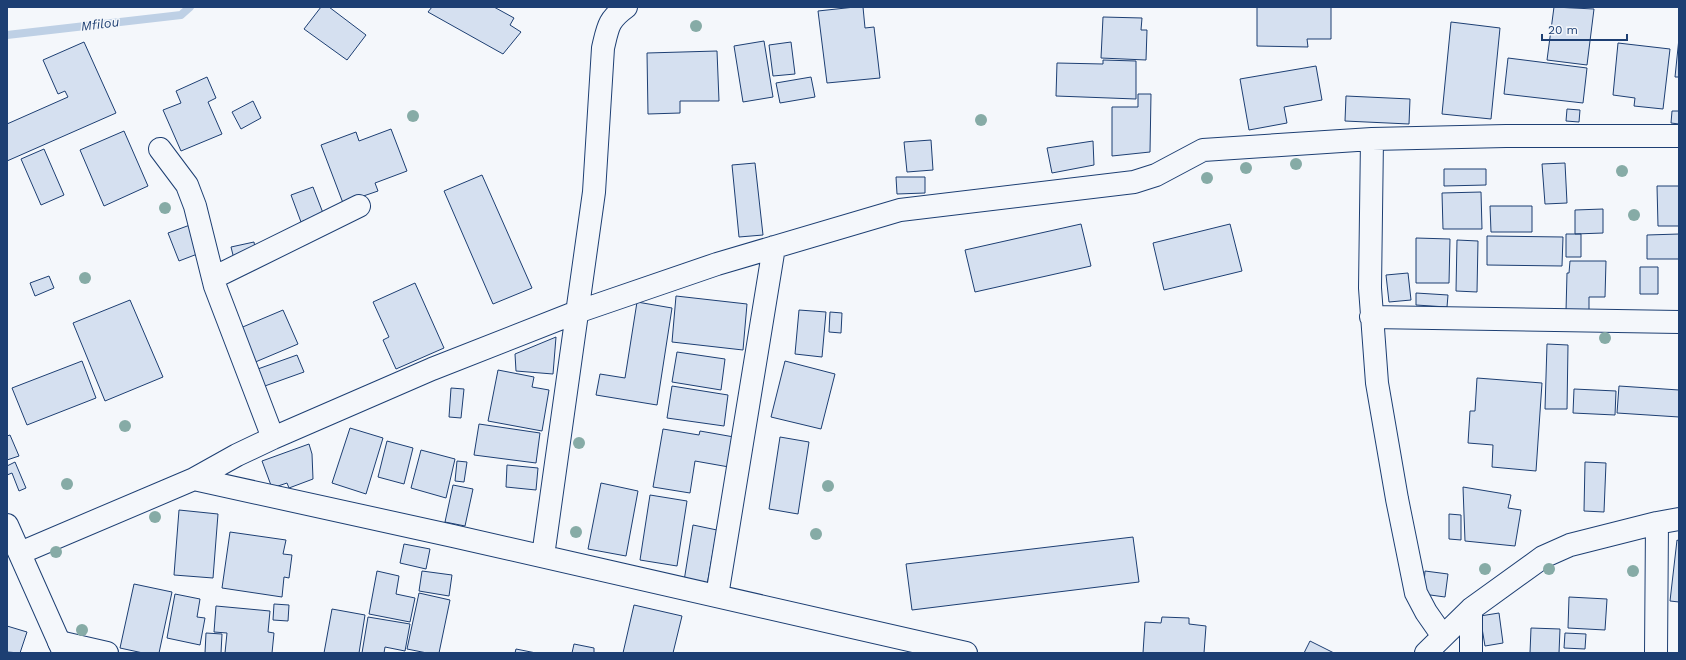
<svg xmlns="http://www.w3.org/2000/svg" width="1686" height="660" font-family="'Work Sans',sans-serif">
	<rect width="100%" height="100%" fill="#f4f7fb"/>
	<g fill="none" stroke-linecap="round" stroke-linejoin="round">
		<!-- stream -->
		<path stroke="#bed0e5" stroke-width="8" d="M7,35L181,15L190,7"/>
	</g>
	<!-- building -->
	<path fill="#d5e0f0" stroke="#1d3f73" d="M321,7H329L366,35L347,60L304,29Z
		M432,7H494L514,18L510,25L521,32L503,54L428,12Z
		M855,7H863L865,28L874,27L880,78L827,83L818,11Z
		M1257,7H1331V39H1307L1308,47L1257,46Z
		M1554,7L1594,9L1587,65L1547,60Z
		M1103,17L1142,18L1141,30H1147L1146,60L1101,58Z
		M1451,22L1500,28L1491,119L1442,114Z
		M1679,38V77H1675Z
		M764,41L773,97L743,102L734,46Z
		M84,42L116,113L7,161V124L68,97L65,91L58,94L43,60Z
		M791,42L795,74L773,76L769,45Z
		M1618,43L1670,49L1663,109L1634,106L1635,98L1613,95Z
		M717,51L719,101H680V113L648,114L647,53Z
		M1508,58L1587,68L1583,103L1504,94Z
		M1103,60L1136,61V99L1056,96L1057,63L1103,64Z
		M1316,66L1322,100L1284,107L1287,123L1249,130L1240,79Z
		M207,77L216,98L208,102L222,134L181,151L163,110L181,103L176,91Z
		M811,77L815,97L780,103L776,83Z
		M1138,94H1151L1150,152L1112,156V107H1138Z
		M1346,96L1410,99L1409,124L1345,121Z
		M253,101L261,118L241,129L232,112Z
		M1567,109L1580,110L1579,122L1566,121Z
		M1672,111H1679V124L1671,123Z
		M391,129L407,171L375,183L378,191L343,203L321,145L356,132L359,141Z
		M124,131L148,186L104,206L80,150Z
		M931,140L933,170L907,172L904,142Z
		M1093,141L1094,165L1052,173L1047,148Z
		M44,149L64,195L41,205L21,159Z
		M755,163L763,235L739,237L732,165Z
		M1565,163L1567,203L1545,204L1542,164Z
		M1444,169H1486V185L1444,186Z
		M482,175L532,288L493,304L444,191Z
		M896,177H925V193L897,194Z
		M1657,186H1679V226H1658Z
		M313,187L323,213L301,222L291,195Z
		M1481,192L1482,229H1443L1442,193Z
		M1490,206H1532V232H1491Z
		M1603,209V233L1575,234V210Z
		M1081,224L1091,266L975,292L965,250Z
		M1230,224L1242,271L1164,290L1153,243Z
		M190,225L200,253L179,261L168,233Z
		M1566,234H1581V257H1566Z
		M1679,234V259H1647V235Z
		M1487,236L1563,237L1562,266L1487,265Z
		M1416,238L1450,239L1449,283H1416Z
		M1457,240L1478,241L1477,292L1456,291Z
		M254,242L256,254L234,259L231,247Z
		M1570,261H1606L1605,297H1589V312L1566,311L1567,273H1569Z
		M1640,267H1658V294H1640Z
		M1408,273L1411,300L1389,302L1386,275Z
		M49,276L54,288L35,296L30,283Z
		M415,283L444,348L396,369L383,340L389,337L373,302Z
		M1416,293L1448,295L1447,307L1416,305Z
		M676,296L747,304L743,350L672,342Z
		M130,300L163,377L105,401L73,323Z
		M637,302L672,308L657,405L596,395L600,374L625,378Z
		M283,310L298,344L253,363L238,329Z
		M799,310L826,312L822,357L795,354Z
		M830,312L842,313L841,333L829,332Z
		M556,337L553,374L516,371L515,354Z
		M1547,344L1568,345L1567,409H1545Z
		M677,352L725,359L721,390L672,382Z
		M297,355L304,372L262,387L255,370Z
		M82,361L96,398L27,425L12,388Z
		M785,361L835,374L821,429L771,417Z
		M498,370L534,377L532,387L549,390L542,431L488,421Z
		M1477,378L1542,383L1536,471L1492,467L1493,445L1468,443L1470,411H1475Z
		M672,386L728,395L724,426L667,418Z
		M1619,386L1679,390V417L1617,413Z
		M451,388L464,389L461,418L449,417Z
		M1574,389L1616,391L1615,415L1573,413Z
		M479,424L540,433L536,463L474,455Z
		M350,428L383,438L366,494L332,483Z
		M663,429L699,435L700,431L734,437L729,467L695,461L690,493L653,487Z
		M10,435L19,456L7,460V436Z
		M780,437L809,442L798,514L769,509Z
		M387,441L413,448L404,484L378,477Z
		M309,444L312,454L313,479L289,488L287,483L272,488L262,461Z
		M421,450L455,459L446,498L411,488Z
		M457,461L467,462L464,482L455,481Z
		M15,462L26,488L19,491L12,473L7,475V466Z
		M1585,462L1606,463L1604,512L1584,511Z
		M507,465L538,468L536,490L506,487Z
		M601,483L638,491L626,556L588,549Z
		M453,485L473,489L465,526L445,522Z
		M1463,487L1511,495L1508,508L1521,510L1515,546L1465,541Z
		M650,495L687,501L677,566L640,560Z
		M179,510L218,514L213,578L174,575Z
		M1449,514L1461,515V540L1449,539Z
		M693,525L717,530L707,585L684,581Z
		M230,532L286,540L283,554L292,555L289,578L284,577L282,597L222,588Z
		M1133,537L1139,582L912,610L906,564Z
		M1677,540L1679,541V602L1670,601Z
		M404,544L430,549L426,569L400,563Z
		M377,571L399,576L396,594L415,598L410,622L369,614Z
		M422,571L452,575L449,596L419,591Z
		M1425,571L1448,574L1445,597L1423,594Z
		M134,584L172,592L159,653H143L120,648Z
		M419,593L450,600L439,653H427L407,649Z
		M175,594L200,599L197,617L205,618L200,645L167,638Z
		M1569,597L1607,599L1605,630L1568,628Z
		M274,604L289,605L288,621L273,620Z
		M634,605L682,616L673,653H623Z
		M216,606L270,611L268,632L274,633L272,653H225L227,633L214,632Z
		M332,609L365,615L359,653H324Z
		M1499,613L1503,643L1485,646L1480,616Z
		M368,617L410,624L405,651L385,647L384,653H362Z
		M1162,617L1189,618V624L1206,626L1204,653H1143L1145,622L1161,623Z
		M7,626L27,632L20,653L7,652Z
		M1531,628L1560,629L1559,653H1530Z
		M206,633L222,634L221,653H205Z
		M1565,633L1586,634L1585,649L1564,648Z
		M1310,641L1334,653H1304Z
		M574,644L594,648V653H572Z
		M516,649L536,653H515Z"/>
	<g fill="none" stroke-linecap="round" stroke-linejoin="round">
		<defs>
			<path id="minor" d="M1372,139L1370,288L1377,383L1397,499L1416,593L1426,612L1442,635
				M160,149L187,185L195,206L215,286L273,438
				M213,278L359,206
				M1371,317L1679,322
				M194,479L453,536L966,653
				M20,553L194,479L237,455L273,438L432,369L577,312L717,264L900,210L1134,182L1156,175L1203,150L1372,139L1506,136H1679
				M543,556L594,192L603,48C608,27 608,20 626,7
				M717,596L774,247
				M1471,609V653
				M59,642L107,653
				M1426,653L1471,609L1543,557L1570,545L1657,523L1679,519
				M1656,653L1657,523"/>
			<path id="major" d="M7,525L64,653"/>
		</defs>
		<!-- minor casing -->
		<use href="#minor" stroke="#1d3f73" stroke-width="24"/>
		<!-- major casing -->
		<use href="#major" stroke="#1d3f73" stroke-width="24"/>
		<!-- minor -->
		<use href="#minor" stroke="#f4f7fb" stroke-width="22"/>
		<!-- major -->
		<use href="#major" stroke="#f4f7fb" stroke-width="22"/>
	</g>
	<!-- trees -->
	<g fill="#86aba6">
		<circle cx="696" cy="26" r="6"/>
		<circle cx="413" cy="116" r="6"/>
		<circle cx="981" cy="120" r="6"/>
		<circle cx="1296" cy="164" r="6"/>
		<circle cx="1246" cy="168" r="6"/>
		<circle cx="1622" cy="171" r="6"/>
		<circle cx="1207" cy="178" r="6"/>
		<circle cx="165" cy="208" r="6"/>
		<circle cx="1634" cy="215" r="6"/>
		<circle cx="85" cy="278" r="6"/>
		<circle cx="1605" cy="338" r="6"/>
		<circle cx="125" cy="426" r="6"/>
		<circle cx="579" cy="443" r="6"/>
		<circle cx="67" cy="484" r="6"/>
		<circle cx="828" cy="486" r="6"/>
		<circle cx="155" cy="517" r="6"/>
		<circle cx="576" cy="532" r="6"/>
		<circle cx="816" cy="534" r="6"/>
		<circle cx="56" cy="552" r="6"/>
		<circle cx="1485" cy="569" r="6"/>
		<circle cx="1549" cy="569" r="6"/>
		<circle cx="1633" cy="571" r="6"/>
		<circle cx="82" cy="630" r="6"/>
	</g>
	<g text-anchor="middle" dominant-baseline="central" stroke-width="3" stroke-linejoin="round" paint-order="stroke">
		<!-- water labels -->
		<g font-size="13" font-style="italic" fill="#1d3f73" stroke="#f4f7fb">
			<text transform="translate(100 24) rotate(-7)">Mfilou</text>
		</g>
	</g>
	<!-- border -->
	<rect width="1686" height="660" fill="none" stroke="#1d3f73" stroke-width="16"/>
	<!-- scale -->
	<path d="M1542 34v6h85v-6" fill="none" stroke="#1d3f73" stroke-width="2"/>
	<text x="1548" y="34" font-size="12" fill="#1d3f73" stroke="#f4f7fb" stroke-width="3" paint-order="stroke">20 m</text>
</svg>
